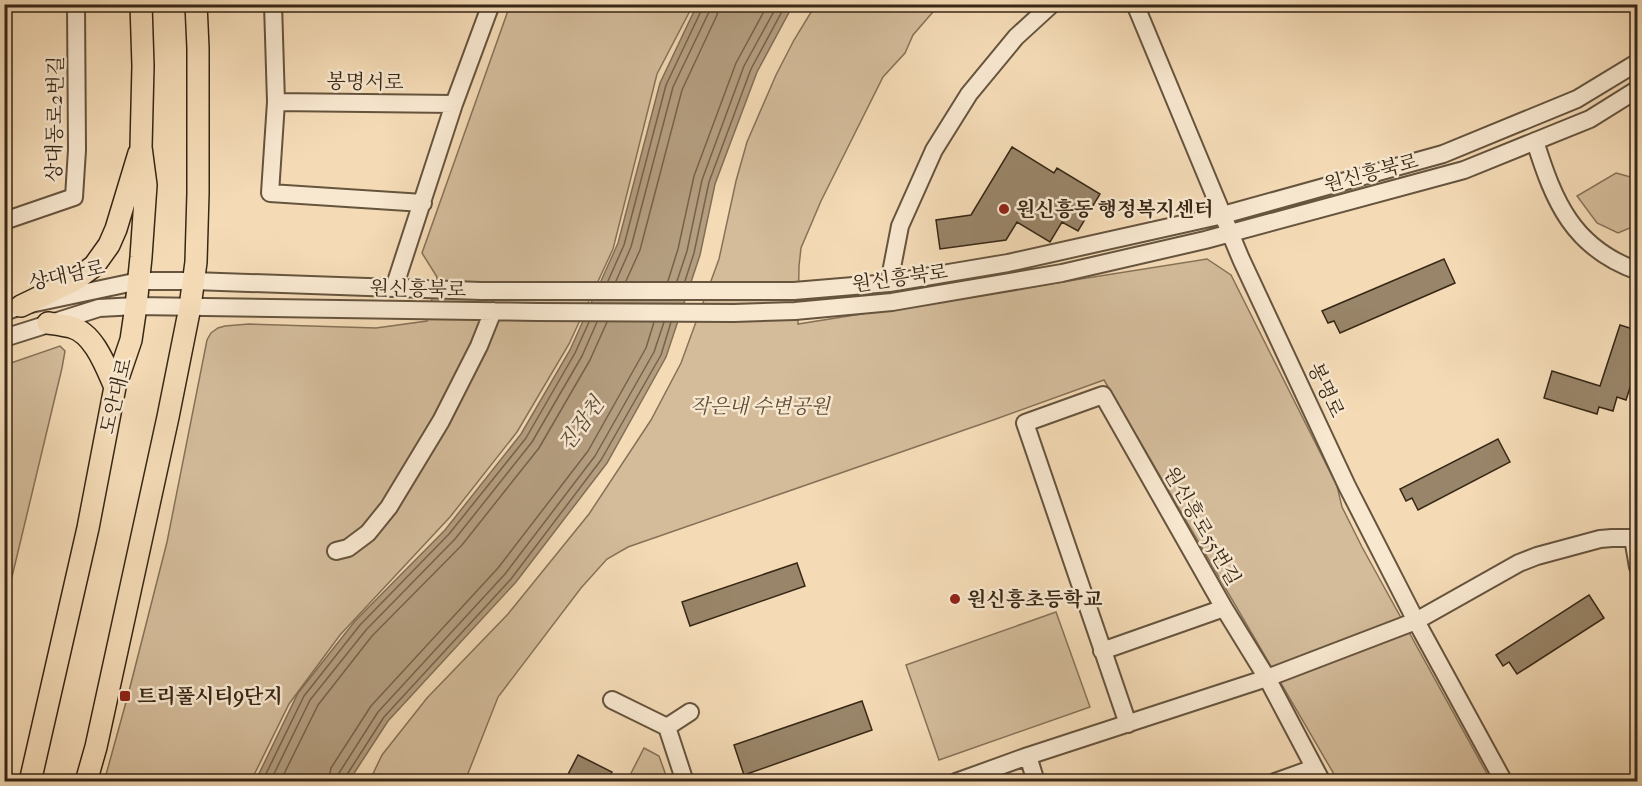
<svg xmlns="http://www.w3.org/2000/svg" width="1642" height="786" font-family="'IM FELL French Canon','Noto Serif KR',serif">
	<rect width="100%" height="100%" fill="#f4dbb6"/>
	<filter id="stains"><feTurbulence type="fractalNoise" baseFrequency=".00333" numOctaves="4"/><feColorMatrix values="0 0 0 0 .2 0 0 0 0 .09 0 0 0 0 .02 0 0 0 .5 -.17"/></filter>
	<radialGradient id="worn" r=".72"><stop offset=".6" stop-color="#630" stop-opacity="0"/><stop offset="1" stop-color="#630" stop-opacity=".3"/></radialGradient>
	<!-- green -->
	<path fill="#d4bc9b" stroke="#867258" stroke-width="1.5" d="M816,4L939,5L913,35L905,53L883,77L821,201L801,248L799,266L798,324L1207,259L1231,275L1337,486L1342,507L1362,547L1491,781H1338L1104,380L996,419L628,547L607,559L581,588L498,697L465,781L369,782L382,755L427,698L508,614L589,514L651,420L681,363L719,259L736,181L747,142L776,75L794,40Z
		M510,5H693L657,74L613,249L569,344L517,432L450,517L340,635L289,704L251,781L104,782L128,695L167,542L207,340L211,333L218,328L225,326L249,324L376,328L427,321L437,277L422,253Z
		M1616,173L1638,179L1637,225L1618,233L1597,223L1577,196Z
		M60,346L65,351L62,368L5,606V365Z
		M1056,612L1090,707L939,760L906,665Z
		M644,748L659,756L668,781H627Z"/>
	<!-- water -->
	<path fill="#b49e80" stroke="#826e56" stroke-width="1.5" d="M697,5H793L757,72L715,184L700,255L666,357L607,463L516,582L388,721L349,781L255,782L298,693L355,621L445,530L521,434L570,350L618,243L660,83Z"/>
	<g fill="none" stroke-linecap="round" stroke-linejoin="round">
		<!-- shore -->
		<path stroke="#76624b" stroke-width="1.5" d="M608,281L624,245L666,85L702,9V4
			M616,281L631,247L673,87L709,12L710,4
			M626,281L640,250L682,90L717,15L719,4
			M668,281L678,249L694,176L736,63L768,4
			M677,281L687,251L702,180L744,66L778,4
			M685,281L694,253L709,182L751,69L786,4
			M262,782L304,696L360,625L449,534L526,438L575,353L589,322
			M270,782L310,700L366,630L455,539L532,442L582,356L597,322
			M280,782L318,705L372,636L462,545L539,448L590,360L607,322
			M328,782L331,768L371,706L498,568L588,451L646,348L654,322
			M337,782L339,773L378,712L505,574L595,456L654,352L664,322
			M345,782L346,776L384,717L511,579L601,460L661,355L671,322"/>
	</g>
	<!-- building -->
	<path fill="#998569" stroke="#372716" stroke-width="1.5" d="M1012,147L1054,173L1057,168L1100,194L1078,231L1062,222L1050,242L1017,222L1006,240L940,249L936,220L971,215Z
		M1444,259L1455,283L1340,333L1334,321L1328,323L1322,311Z
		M1620,325L1633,329L1631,336L1638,339V363L1626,400L1617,397L1613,411L1599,407L1597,414L1544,398L1552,371L1600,386Z
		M1498,439L1510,462L1418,510L1412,498L1406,501L1400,489Z
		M797,563L805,586L690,626L682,602Z
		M1589,595L1604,618L1517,674L1509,662L1503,666L1496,655Z
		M862,701L872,730L744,775L734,745Z
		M578,755L612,772L607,782H564Z"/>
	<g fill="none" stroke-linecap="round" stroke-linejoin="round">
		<defs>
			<path id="minor" d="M273,4L276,102L270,193L423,203
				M1135,4L1241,259L1347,486L1416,621L1504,782
				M276,102L454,104
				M1535,141C1554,202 1573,248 1638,271
				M4,221L74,197L77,150L76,4
				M889,283L900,226L934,150L969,94L1016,37L1052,4
				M394,288L454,104L491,4
				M4,312L21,306L139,281H193L481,291H794L889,283L1008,263L1223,215L1443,154L1577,99L1638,62
				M4,338L99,308L136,306L537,312L734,313L795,311L892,302L1062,273L1205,240L1464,170L1590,119L1638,89
				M1633,538L1638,567
				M336,551L348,548L368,533L389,507L441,421L479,346L493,311
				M1102,651L1224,608
				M612,700L667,727L685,782
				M1128,724L1025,423L1103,395L1224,608L1267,678L1322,782
				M667,727L690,712
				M1028,756L1036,782
				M956,782L1028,756L1267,678L1416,621L1519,563L1537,556L1600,539L1612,538H1638
				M1275,782L1314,768"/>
			<path id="major" d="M21,306L75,280L94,266L109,245L116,229L139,153
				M48,323C55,324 64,325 71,327C94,333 106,367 115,387
				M30,782L88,528L115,387L131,340L136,306L141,257L146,185L141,147L143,66L141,4
				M86,782L96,747L168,417L190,307L196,262L198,193V48L196,4"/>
		</defs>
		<!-- minor casing -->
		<use href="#minor" stroke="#66543e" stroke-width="20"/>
		<!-- major casing -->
		<use href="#major" stroke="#372716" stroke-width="24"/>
		<!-- minor -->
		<use href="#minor" stroke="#f8e8d0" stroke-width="16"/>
		<!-- major -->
		<use href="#major" stroke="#f4dbb6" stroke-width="21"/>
	</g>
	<!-- markers -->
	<g fill="#8f2418" stroke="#f8e8d0" stroke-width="2">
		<circle cx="1004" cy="209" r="6"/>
		<circle cx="955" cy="599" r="6"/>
		<rect x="119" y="690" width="12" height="12" rx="3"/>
	</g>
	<g text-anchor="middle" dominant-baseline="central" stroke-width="5" stroke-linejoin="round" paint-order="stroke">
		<!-- street labels -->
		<g font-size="20" fill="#372716" stroke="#f8e8d0">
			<text transform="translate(365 82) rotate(1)">봉명서로</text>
			<text transform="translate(55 119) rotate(-89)">상대동로2번길</text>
			<text transform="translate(1371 173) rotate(-15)">원신흥북로</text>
			<text transform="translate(67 275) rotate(-12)">상대남로</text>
			<text transform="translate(900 278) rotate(-8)">원신흥북로</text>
			<text transform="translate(418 289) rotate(1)">원신흥북로</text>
			<text transform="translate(1326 390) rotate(65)">봉명로</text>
			<text transform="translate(116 396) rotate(-76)">도안대로</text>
			<text transform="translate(1202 526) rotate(60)">원신흥로55번길</text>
		</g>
		<!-- poi labels -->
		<g font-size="20" font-weight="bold" fill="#372716" stroke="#f8e8d0" text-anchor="start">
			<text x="1016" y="209">원신흥동 행정복지센터</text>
			<text x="967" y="599">원신흥초등학교</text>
			<text x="137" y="696">트리풀시티9단지</text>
		</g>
		<!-- park labels -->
		<g font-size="20" font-style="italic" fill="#5e4c37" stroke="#f8e8d0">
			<text x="760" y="406">작은내 수변공원</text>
		</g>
		<!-- water labels -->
		<g font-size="21" font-style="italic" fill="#5c4b36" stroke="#f8e8d0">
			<text transform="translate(581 424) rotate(-54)">진잠천</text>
		</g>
	</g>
	<!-- margin -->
	<rect width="1642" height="786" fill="none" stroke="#f4dbb6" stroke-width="24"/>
	<rect x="6" y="6" width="1630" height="774" fill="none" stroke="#372716" stroke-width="3"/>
	<rect x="12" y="12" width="1618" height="762" fill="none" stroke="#372716" stroke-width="1.5"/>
	<rect width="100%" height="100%" filter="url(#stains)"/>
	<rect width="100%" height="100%" fill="url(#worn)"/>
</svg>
